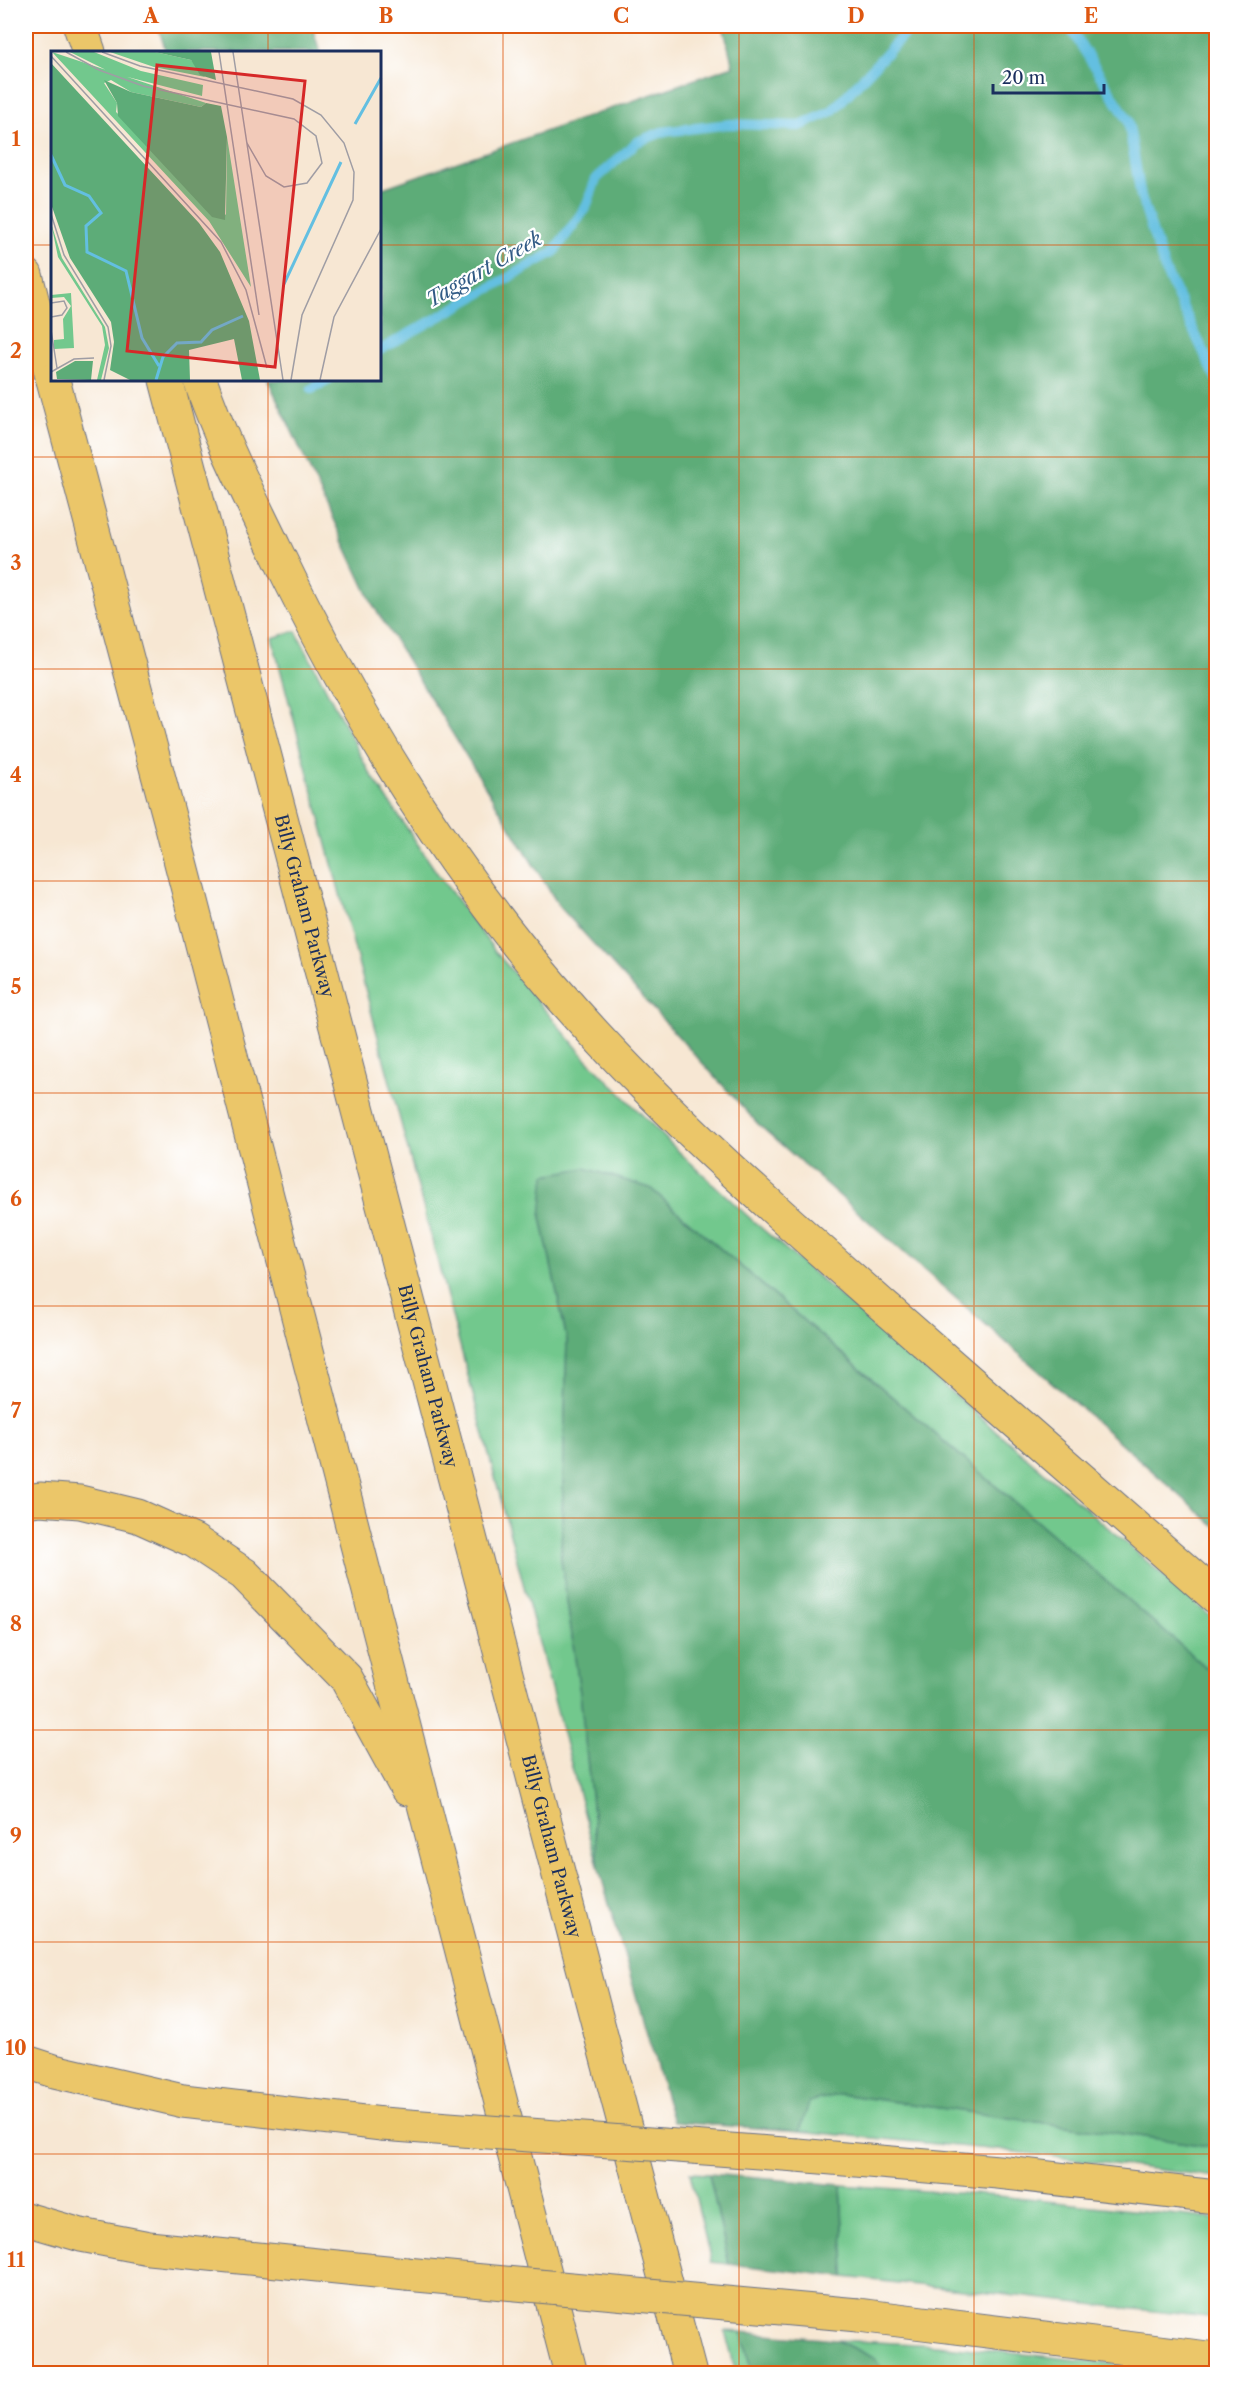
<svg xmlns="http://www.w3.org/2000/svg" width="1242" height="2399" font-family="'Libre Caslon Text',serif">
	<rect width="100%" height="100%" fill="#fff"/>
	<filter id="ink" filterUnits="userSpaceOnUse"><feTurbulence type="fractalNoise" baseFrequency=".0167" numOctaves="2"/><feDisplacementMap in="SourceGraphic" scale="12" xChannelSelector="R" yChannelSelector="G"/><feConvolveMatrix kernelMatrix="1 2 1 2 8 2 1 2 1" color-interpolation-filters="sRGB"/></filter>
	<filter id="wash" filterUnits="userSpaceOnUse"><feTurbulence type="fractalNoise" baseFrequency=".008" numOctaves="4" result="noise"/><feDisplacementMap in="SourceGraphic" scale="24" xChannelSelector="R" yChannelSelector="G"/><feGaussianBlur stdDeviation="1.35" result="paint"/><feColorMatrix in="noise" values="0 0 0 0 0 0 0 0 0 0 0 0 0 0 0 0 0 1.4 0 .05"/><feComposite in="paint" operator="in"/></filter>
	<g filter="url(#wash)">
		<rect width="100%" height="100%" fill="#f7e7d3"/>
		<!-- green -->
		<path fill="#72c88d" stroke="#467c76" stroke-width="1.5" d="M296,631L368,770L437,873L495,951L584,1056L676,1149L752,1220L1216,1621V1676L650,1188L541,1217L567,1340L561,1559L580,1693L599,1869L272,638Z
			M840,2094L1216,2147V2177L999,2150L800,2131L809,2101Z
			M690,2173L709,2174L729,2264L711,2262Z
			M841,2185L999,2196L1216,2219V2318L845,2277Z
			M725,2331L741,2332L754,2373H736Z
			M836,2340L936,2345L1203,2373H885L874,2358Z"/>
		<!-- forest -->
		<path fill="#5dac78" stroke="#3c6e6b" stroke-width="1.5" d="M158,26H312L320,52H166Z
			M723,26H1216V1527L759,1125L559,906L373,605L268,380H380V189L733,66Z
			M585,1168L650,1188L1216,1676V2147L840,2094L809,2102L800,2131L673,2122L599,1869L580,1693L561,1559L567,1340L541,1217L545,1175Z
			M709,2174L841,2185L845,2277L729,2264Z
			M741,2332L836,2340L874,2358L885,2373H754Z"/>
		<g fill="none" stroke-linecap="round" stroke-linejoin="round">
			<!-- stream -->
			<path stroke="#63bfe1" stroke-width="10" d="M1069,26L1128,120L1141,197L1165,270L1216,378
				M380,350L554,252L586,207L596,179L637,142L662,132L730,124L800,126L832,111L912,26
				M312,389L328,380"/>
		</g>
	</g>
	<g filter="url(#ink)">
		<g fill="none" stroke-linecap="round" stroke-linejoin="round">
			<defs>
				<g id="trunk">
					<path d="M80,26L89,52"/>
					<path d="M26,275L52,377"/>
					<path d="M53,380L170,820L571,2374"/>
					<path id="s1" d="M166,380L690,2374"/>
					<path d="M200,380C220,438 248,493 275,549C350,705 438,853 551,985C652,1103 771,1207 888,1310C997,1406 1106,1502 1216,1597"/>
					<path d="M26,1501L40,1499L80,1502L138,1516L194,1541L244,1574L346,1678L407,1789"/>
					<path d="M26,2062L54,2071L183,2101L382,2124"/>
					<path d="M797,2155L998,2172L1216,2197"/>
					<path d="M26,2219L81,2235L149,2248L406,2274"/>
					<path d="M858,2315L1216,2359"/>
				</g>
			</defs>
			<!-- trunk casing -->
			<use href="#trunk" stroke="#686f87" stroke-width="35"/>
			<!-- trunk -->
			<use href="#trunk" stroke="#ebc669" stroke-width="33"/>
			<defs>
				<path id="trunk-bridge" d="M382,2124L797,2155
					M406,2274L858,2315"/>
			</defs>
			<!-- trunk-bridge casing -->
			<use href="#trunk-bridge" stroke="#686f87" stroke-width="35" stroke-linecap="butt"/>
			<!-- trunk-bridge -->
			<use href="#trunk-bridge" stroke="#ebc669" stroke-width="33"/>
		</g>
	</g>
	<!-- grid -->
	<path fill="none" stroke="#de5710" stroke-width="1.5" stroke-opacity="0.55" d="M268,26V52M503,26V2374M739,26V2374M974,26V2374M26,245H52M380,245H1216M268,380V2374M26,457H1216M26,669H1216M26,881H1216M26,1093H1216M26,1306H1216M26,1518H1216M26,1730H1216M26,1942H1216M26,2154H1216"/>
	<g text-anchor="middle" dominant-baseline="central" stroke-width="4.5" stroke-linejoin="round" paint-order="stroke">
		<!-- street labels -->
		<g font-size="18" fill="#1b2f5e" stroke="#fff">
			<text stroke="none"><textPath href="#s1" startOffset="544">Billy Graham Parkway</textPath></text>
			<text stroke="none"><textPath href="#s1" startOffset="1030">Billy Graham Parkway</textPath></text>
			<text stroke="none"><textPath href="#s1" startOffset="1516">Billy Graham Parkway</textPath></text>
		</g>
		<!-- water labels -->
		<g font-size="20" font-style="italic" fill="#315a85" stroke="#fff">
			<text transform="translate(484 269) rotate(-30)">Taggart Creek</text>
		</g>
	</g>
	<!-- overview -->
	<g transform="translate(51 51)">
		<rect width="330" height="330" fill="#f7e7d3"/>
		<path d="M1,1L155,52L150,56L80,41L60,29L53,32L66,52L65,61L175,164L176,86L200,236L158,170ZM19,1H43L90,20L152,34L151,45L61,22ZM59,1H104L140,9L154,26L103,16ZM0,172L11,207L54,276L58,297L50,329H46L54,294L51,275L7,206ZM20,242L23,297L3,298V289L13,288L12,268L20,255L13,246L0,247V244Z" fill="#72c88d"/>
		<path d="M104,1H160L165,29L149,24L140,9ZM0,12L148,172L169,201L198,270L209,329H191L183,288L138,299L139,329H79L59,319L63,291L60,271L19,207L0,153ZM53,29L80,41L150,56L155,52L170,55L176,86L174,169L161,166L67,65L66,52ZM24,310H42L40,329L6,328L5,321Z" fill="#5dac78"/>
		<path fill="none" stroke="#63bfe1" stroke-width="3" d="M304,73L330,27M0,104L14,134L38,145L50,162L35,175L36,201L75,220L91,287L108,315M233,233L290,111M105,329L112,306L126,292L150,291L161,279L192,265"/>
		<path fill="none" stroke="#9f9da4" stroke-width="1.5" d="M15,1L48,19L92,35L243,68L265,85L271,112L256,132L233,136L215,125L196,92M51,1L89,15L242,48L270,64L293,92L303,121L302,149L251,264L240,329M168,1L208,264M182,1L232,329M0,5L170,191L195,239L216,317M0,163L13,204L57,276L60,295L53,329M0,252L13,250L16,257L11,264L0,266M0,279L6,317M0,321L23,308L43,307M269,329L283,266L330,178"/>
		<path fill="#d62828" fill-opacity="0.15" stroke="#d62828" stroke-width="3" d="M106,14L254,30L224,316L76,300Z"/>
		<rect width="330" height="330" fill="none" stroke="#1b2f5e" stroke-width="3"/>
	</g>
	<!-- margin -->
	<rect width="1242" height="2399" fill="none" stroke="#fff" stroke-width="66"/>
	<!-- scale -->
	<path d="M993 84v9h111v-9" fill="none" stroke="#1b2f5e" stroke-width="3"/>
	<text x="1002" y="84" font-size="18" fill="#1b2f5e" stroke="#ffffff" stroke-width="4.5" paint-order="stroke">20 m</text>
	<rect x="33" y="33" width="1176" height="2333" fill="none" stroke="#de5710" stroke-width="2"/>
	<g font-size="20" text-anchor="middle" font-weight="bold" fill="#de5710">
		<text x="151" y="23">A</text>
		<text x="386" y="23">B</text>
		<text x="621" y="23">C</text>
		<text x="856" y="23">D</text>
		<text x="1091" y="23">E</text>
		<text x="16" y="146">1</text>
		<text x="16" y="358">2</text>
		<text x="16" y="570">3</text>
		<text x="16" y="782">4</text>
		<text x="16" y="994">5</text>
		<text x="16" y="1206">6</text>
		<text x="16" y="1418">7</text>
		<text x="16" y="1631">8</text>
		<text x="16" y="1843">9</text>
		<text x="16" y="2055">10</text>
		<text x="16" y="2267">11</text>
	</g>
</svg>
